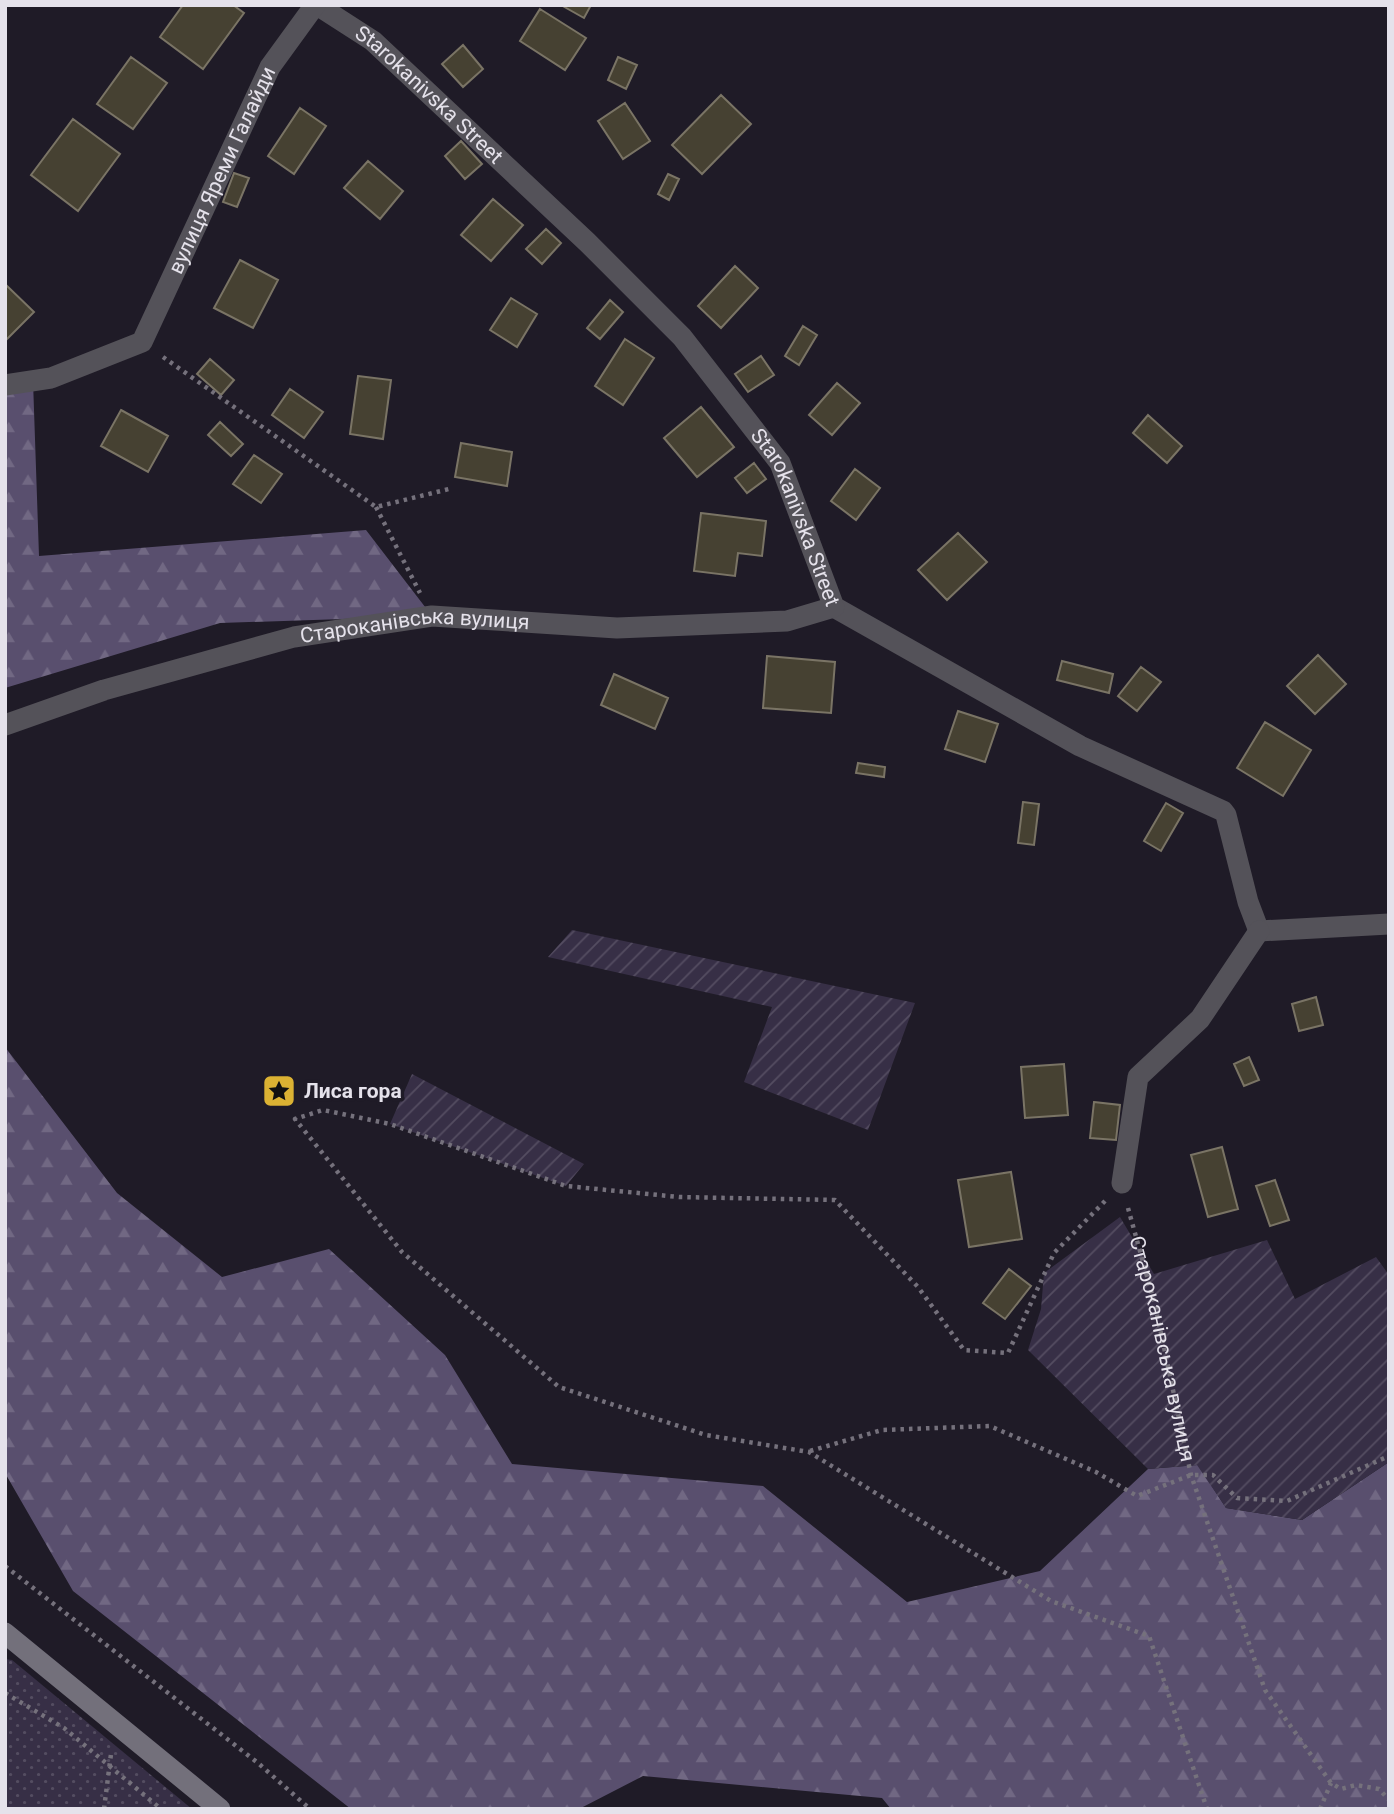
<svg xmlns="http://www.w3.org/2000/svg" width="1394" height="1814" font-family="Roboto,sans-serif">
	<defs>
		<pattern id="grass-dots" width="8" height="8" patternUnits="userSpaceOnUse" patternTransform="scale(1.75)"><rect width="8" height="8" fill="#372f46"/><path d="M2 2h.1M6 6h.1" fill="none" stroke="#544d61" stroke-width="1.8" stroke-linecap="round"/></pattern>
		<pattern id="forest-firs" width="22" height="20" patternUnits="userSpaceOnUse" patternTransform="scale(1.75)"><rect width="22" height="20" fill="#594f6e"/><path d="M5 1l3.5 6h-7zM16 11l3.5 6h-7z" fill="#716883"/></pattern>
		<pattern id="garden-furrows" width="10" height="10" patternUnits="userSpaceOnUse" patternTransform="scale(1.75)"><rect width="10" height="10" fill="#372f46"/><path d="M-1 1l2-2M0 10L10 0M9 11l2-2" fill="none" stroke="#544d61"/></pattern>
	</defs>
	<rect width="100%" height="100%" fill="#1f1b27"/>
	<!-- grass -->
	<path fill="url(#grass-dots)" d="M5,1659L12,1660L192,1809H5Z"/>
	<!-- forest -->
	<path fill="url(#forest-firs)" d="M33,381L39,556L366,530L432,616L220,623L5,688V385Z
		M5,1047L117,1193L222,1277L329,1249L445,1355L512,1464L763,1486L907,1602L1040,1571L1148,1469L1198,1465L1226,1508L1302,1520L1389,1462V1809H891L882,1798L643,1776L579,1809H351L73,1591L5,1473Z"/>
	<!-- garden -->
	<path fill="url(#garden-furrows)" d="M572,930L915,1003L868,1130L744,1082L772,1007L548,957Z
		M412,1074L584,1164L566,1186L390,1124Z
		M1120,1217L1154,1274L1267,1240L1295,1299L1376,1257L1389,1275V1462L1302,1520L1226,1508L1197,1465L1148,1469L1028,1350L1041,1309L1044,1273Z"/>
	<!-- building -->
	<path fill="#464132" stroke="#7a7465" stroke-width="2" d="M183,5H233L244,13L203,69L160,37Z
		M561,5H591L584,18Z
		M540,9L586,38L565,70L520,41Z
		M463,45L483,69L463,87L442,64Z
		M131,57L167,83L133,129L97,104Z
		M618,57L637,65L626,89L608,80Z
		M721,95L751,124L702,174L672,145Z
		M625,103L650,141L623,159L598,121Z
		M300,108L326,126L294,174L268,156Z
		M73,119L120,154L78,211L31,175Z
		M461,141L482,164L465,179L445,156Z
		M368,161L403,191L380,219L344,188Z
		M234,173L249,178L237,207L223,202Z
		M668,174L679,179L669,200L658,194Z
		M493,199L523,225L491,261L461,235Z
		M546,229L561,243L542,264L526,249Z
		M240,260L278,280L253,328L214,308Z
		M735,266L758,288L721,328L698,306Z
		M5,284L34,312L5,341Z
		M511,298L537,314L517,347L490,330Z
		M610,300L623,312L600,339L587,328Z
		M803,326L817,335L799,365L785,356Z
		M625,339L654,358L623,405L595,386Z
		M761,356L774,375L748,392L735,374Z
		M210,359L234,380L221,395L197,374Z
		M358,376L391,380L383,439L350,434Z
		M837,383L860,403L832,435L809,415Z
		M290,389L323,412L304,438L272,415Z
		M701,407L734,447L697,477L664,438Z
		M121,410L168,436L148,472L101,446Z
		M1148,415L1182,446L1167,463L1133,433Z
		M220,422L243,444L231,456L208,435Z
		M461,443L512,452L507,486L455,477Z
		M254,455L282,474L261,503L233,484Z
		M754,463L766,479L747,493L735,478Z
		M855,469L880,488L856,520L831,501Z
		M701,513L766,521L762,556L738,553L735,576L694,571Z
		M958,533L987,562L947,600L918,570Z
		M1318,655L1346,684L1315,714L1287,686Z
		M767,656L835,662L831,713L763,708Z
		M1062,661L1113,674L1109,693L1057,680Z
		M1141,667L1161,682L1137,711L1118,696Z
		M614,674L668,698L655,729L601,705Z
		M958,711L998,724L985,762L945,749Z
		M1265,722L1311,750L1283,796L1237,768Z
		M858,763L885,767L884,777L856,773Z
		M1023,802L1039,804L1034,845L1018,843Z
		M1166,803L1183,813L1161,851L1144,841Z
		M1316,997L1323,1025L1299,1031L1292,1004Z
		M1249,1057L1259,1080L1244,1086L1234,1064Z
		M1064,1064L1068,1115L1025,1118L1021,1067Z
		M1094,1102L1120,1105L1116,1140L1090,1138Z
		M1222,1147L1238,1209L1208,1217L1191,1155Z
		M1011,1172L1022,1239L969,1247L958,1180Z
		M1275,1180L1289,1220L1270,1226L1256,1186Z
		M1009,1269L1031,1286L1005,1319L983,1303Z"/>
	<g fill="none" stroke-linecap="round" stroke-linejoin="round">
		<!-- path -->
		<g stroke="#75717c" stroke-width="4.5" stroke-dasharray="3.5 5" stroke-linecap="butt">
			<path d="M163,357L376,507L453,488"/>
			<path d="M376,507L420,593"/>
			<path d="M1105,1201L1054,1253L1008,1353L964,1350L918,1287L835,1200L679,1197L566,1186L390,1124L323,1110L295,1119L402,1252L559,1387L706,1435L809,1452L1051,1601L1149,1636L1207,1809"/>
			<path id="s1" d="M1128,1208L1155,1305L1191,1475L1265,1690L1331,1783L1341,1789L1356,1785L1379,1789L1389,1800"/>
			<path d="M810,1451L882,1430L990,1426L1096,1472L1137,1496L1191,1475H1213L1237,1498L1287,1501L1389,1456"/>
			<path d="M5,1566L258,1763L310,1809"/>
			<path d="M5,1693L64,1728L161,1809"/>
			<path d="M104,1809L111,1754"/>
			<path d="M1320,1809L1331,1783"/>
		</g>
		<!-- street -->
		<g stroke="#545259" stroke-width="21">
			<path id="s2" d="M317,5L373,41L587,242L682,337L780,463L834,607L1080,746L1223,811L1226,815L1248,902L1259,931"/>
			<path id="s3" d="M5,385L51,378L142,342L270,67L315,5"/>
			<path id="s4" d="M5,725L104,690L294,637L432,616L617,628L787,621L834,607"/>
			<path d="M1259,931L1389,924"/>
			<path d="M1122,1183L1138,1077L1200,1019L1259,931"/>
		</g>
		<!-- secondary -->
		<path stroke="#73707b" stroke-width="21" d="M5,1633L220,1809"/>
	</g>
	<!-- icons -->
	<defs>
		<symbol id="sight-square" viewBox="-11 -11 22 22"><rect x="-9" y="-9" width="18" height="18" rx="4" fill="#dbb233" stroke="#1f1b27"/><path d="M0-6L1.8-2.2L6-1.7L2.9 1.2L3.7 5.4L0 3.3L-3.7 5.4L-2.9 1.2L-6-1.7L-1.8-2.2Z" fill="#111"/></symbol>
	</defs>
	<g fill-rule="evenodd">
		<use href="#sight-square" x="260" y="1072" width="38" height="38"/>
	</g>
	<g text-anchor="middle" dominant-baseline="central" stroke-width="7" stroke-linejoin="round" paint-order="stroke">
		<!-- street labels -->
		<g font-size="21" fill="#e5e2eb" stroke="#1f1b27">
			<text stroke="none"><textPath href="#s2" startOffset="144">Starokanivska Street</textPath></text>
			<text stroke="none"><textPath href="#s3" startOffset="334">вулиця Яреми Галайди</textPath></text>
			<text stroke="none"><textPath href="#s2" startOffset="710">Starokanivska Street</textPath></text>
			<text stroke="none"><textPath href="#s4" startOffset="424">Староканівська вулиця</textPath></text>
			<text stroke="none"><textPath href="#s1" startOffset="145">Староканівська вулиця</textPath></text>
		</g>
		<!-- poi labels -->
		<g font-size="21" font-weight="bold" fill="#e5e2eb" stroke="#1f1b27" text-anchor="start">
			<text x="304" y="1091">Лиса гора</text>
		</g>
	</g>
	<!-- border -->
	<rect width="1394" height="1814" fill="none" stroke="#e5e2eb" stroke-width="14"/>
</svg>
